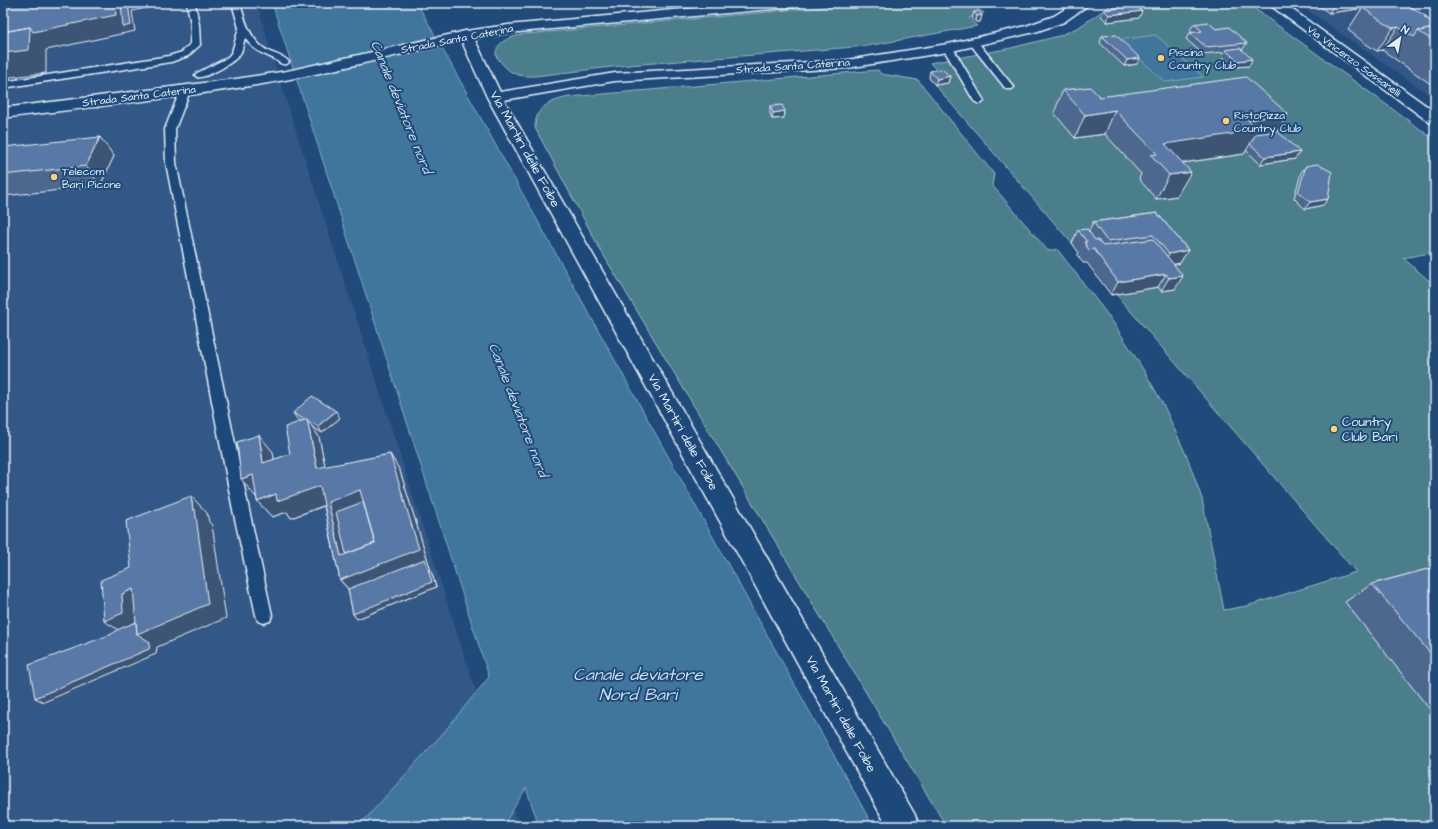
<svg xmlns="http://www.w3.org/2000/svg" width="1438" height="829" font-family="'Architects Daughter',sans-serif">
	<rect width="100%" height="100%" fill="#1f4a7a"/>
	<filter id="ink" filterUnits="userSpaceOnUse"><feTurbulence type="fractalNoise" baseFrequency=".025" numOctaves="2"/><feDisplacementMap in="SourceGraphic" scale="8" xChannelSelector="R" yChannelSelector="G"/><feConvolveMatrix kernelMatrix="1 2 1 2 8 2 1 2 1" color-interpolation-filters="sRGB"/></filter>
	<g filter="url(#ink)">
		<!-- built -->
		<path fill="#305887" d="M3,3H257L273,59L519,826H3Z
			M494,3H583L525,8Z
			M1297,3H1366L1435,48V99Z
			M1370,3H1429L1435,7V45Z"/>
		<!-- green -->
		<path fill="#4c7e8b" stroke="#9ab8c2" d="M867,3H970L984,13L969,18L977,26L867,46L629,65L535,76C514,77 508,72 496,56C495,40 514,36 526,34Z
			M1114,3H1247L1435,140V252L1403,258L1435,286V826H946L601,251L535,128C535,107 550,101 569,97L878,70L881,74L918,80L994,174L992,185L1048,251L1057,249L1111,319L1143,369L1163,404L1188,459L1202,499L1224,610L1247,606L1356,572L929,78L941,75L930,63L1011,48L1059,36L1079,27Z"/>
		<!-- water -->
		<path fill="#40769c" stroke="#83a7c1" d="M272,3H417L873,826H539L526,788L503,826H359L444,732L489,677Z
			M1155,35L1157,36L1203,77L1165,82L1120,40Z"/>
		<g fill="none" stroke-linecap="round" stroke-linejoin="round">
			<defs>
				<path id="service" d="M187,3H195L199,25L200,45L188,56L171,62L3,88V82L169,56L182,52L190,44L191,25Z
					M232,3H240C245,22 251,43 270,52C277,55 284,56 289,62L287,64C282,65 280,63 276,60C262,53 255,52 245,38C243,43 243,49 240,54C235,62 206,79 197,77L195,75L197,73L227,58L232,52L239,28Z
					M974,40L977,41L1012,85L1014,87L1012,89H1006L971,45L969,43L971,41Z
					M948,45L953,48L984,101L982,103L979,104L974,101L943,48Z
					M185,88L190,91L175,129L176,163L249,510L272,615L270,621L264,623L258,621L256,615L233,510L166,163L165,129L180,91Z"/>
				<path id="minor" d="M1075,3H1091L1064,22L1035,32L948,52L847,68L615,81L504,100L915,815L919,826H887L487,97L459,35L461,32L466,31L471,32L500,92L615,73L847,60L948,44L1026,26L1054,16Z
					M1267,3H1283L1435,112V124L1429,122Z"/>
				<path id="tertiary" d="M750,3H802L800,6L795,7L508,33C433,44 360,66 285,80C192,97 97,106 3,118V108L236,79L287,71L466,31L508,25Z"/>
			</defs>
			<!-- service casing -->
			<use href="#service" stroke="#e8f1f8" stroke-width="3"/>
			<!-- minor casing -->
			<use href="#minor" stroke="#e8f1f8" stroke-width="3"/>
			<!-- tertiary casing -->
			<use href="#tertiary" stroke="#e8f1f8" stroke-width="3"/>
			<!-- service -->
			<use href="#service" fill="#1f4a7a" fill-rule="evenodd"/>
			<!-- minor -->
			<use href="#minor" fill="#1f4a7a" fill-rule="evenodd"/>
			<!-- tertiary -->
			<use href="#tertiary" fill="#1f4a7a" fill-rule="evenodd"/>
		</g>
		<!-- wall -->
		<path fill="#4d688e" stroke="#e8f1f8" d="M1314,3H1361L1358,9L1329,13Z
			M1364,5L1426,18L1435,24V87L1382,50L1377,51L1366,44L1348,30Z
			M1104,10L1139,18L1107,22L1101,16Z
			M974,12L982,15L980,22H976L972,18Z
			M1194,24L1216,29L1247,43L1243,49L1242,50L1249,66L1234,67L1222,56L1224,52L1203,54L1186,39L1190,33L1192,32L1190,30Z
			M1102,36L1137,64L1124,66L1100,43Z
			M930,71L950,76L948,83L935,85L929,78Z
			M1063,90L1277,131L1295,159L1260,164L1246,150L1244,154L1182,163L1177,196L1156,199L1139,179L1141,174L1105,134L1075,138L1054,113Z
			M770,106L784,118L772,119L770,113Z
			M3,147L114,156L100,186L3,196Z
			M1306,166L1323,205L1305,209L1294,198L1301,173Z
			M1157,213L1188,250L1180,263L1174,264L1175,289L1161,291L1158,287L1111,295L1087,263H1083L1077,255L1079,253L1072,243L1078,230L1089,231L1093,222Z
			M293,413L340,418L322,433L312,427L319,437L325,467L390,454L400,471L436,587L357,619L353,614L348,589L340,580L324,506L291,518L287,512L272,517L257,501L256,496H255L273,452L274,460L290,454L301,421L297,419Z
			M1435,567V716L1345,602L1372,584Z"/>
		<!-- shaded-wall -->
		<path fill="#3e5574" stroke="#e8f1f8" d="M115,3H170L132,11L135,31L46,50V73L3,78V38L30,27Z
			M1335,3H1361L1358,9L1329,13Z
			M1142,11L1139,18L1107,22L1109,15Z
			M982,15L980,22H976L977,16Z
			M1398,27L1382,50L1377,51L1393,28Z
			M1140,58L1137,64L1124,66L1127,60Z
			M1252,59L1249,66L1234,67L1238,61Z
			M950,76L948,83L935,85L937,79Z
			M1115,110L1105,134L1075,138L1085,115Z
			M785,111L784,118L772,119L773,113Z
			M1288,114L1273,138L1252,141L1244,154L1161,166L1165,144L1248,120Z
			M100,137L114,156L100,186L86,166Z
			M1300,152L1295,159L1260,164L1265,157Z
			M1191,172L1177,196L1156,199L1169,175Z
			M1328,199L1323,205L1305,209L1310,202Z
			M1188,250L1180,263L1161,267L1169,254Z
			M1166,274L1158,287L1111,295L1118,282Z
			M1183,276L1175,289L1161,291L1169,278Z
			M336,411L340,418L322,433L318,426Z
			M307,419L319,437L329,485L317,468Z
			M259,435L273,452L277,480L263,463Z
			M390,454L400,471L436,587L357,619L353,614V594L340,580Z
			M253,475L268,492L255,496L241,479Z
			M320,486L360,490L386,558L341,556L328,504L291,518L287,512L272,517L257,501L276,494Z
			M191,496L207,513L209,522L212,525L226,618L157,647L156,654L44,702L35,698L137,634L193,510Z
			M133,589L144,626L125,634L104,621L122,594Z"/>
		<!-- building -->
		<path fill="#5979a5" stroke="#e8f1f8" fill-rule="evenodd" d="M3,3H115L116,15L33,32L30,27L3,32Z
			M121,3H134L128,4L131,25L123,27Z
			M1377,3H1405L1427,17H1424L1435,24V28L1418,31L1414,37L1398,27L1393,28L1381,21L1363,8L1367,7L1364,5Z
			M1136,6L1142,11L1109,15L1104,10Z
			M978,11L982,15L977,16L974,12Z
			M1208,22L1216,29L1229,27L1247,43L1206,47L1190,33L1202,31L1194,24Z
			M30,27L29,50L3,53V32Z
			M1435,28V42L1418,31Z
			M1116,35L1140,58L1127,60L1102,36Z
			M1240,48L1252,59L1238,61L1225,50Z
			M942,69L950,76L937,79L930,71Z
			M1246,77L1288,114L1248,120L1259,130L1165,144L1191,172L1169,175L1151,155L1157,154L1115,110L1085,115L1063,90L1090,87L1100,97Z
			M782,105L785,111L773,113L770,106Z
			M1277,131L1300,152L1265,157L1250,144L1256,134Z
			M100,137L86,166L3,175V147Z
			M1317,164L1332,172L1328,199L1310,202L1298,192L1306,166Z
			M1157,213L1188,250L1169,254L1153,235L1107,241L1093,222Z
			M1087,229L1095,240H1098L1103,246L1153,239L1183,276L1169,278L1166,274L1118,282L1094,249L1089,250L1084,242H1087L1078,230Z
			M312,396L336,411L318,426L308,421L307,419L305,420L293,413Z
			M307,419L317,468L390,454L419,549L340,580L320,486L277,501L276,494L257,501L253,475L241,479L237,442L259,435L263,463L290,454L285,427ZM360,490L375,543L341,556L328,502Z
			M191,496L193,510L195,509L208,604L137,634L133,589L122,594L123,613L104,621L101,580L131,568L126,521Z
			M363,502L375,543L346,554L336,512Z
			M425,559L432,582L353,614L348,589Z
			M1435,567V659L1372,584Z
			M136,622L137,634L150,642L149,649L35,698L29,665L112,634L117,630Z"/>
	</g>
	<!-- markers -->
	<g fill="#ffd166" stroke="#1f4a7a" stroke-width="1.5">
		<circle cx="1161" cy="58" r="4"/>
		<circle cx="1226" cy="121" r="4"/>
		<circle cx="54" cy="177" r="4"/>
		<circle cx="1334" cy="429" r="4"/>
	</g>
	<g text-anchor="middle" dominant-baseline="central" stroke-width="4" stroke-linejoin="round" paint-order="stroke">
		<!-- far-street labels -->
		<g font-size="11" fill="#e8f1f8" stroke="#1f4a7a">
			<text transform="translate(457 39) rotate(-11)">Strada Santa Caterina</text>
			<text transform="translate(1354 61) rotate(36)">Via Vincenzo Sassanelli</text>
			<text transform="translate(793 66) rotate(-4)">Strada Santa Caterina</text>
			<text transform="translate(139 96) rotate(-7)">Strada Santa Caterina</text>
		</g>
		<!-- far-poi labels -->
		<g font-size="11" fill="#e8f1f8" stroke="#1f4a7a" text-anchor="start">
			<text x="1169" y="52">Piscina<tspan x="1169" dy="13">Country Club</tspan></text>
			<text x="1234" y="115">RistoPizza<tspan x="1234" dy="13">Country Club</tspan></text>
			<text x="62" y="171">Telecom<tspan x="62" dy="13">Bari Picone</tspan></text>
		</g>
		<!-- street labels -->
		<g font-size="13" fill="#e8f1f8" stroke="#1f4a7a">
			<text transform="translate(525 149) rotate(61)">Via Martiri delle Foibe</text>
			<text transform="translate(683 432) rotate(61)">Via Martiri delle Foibe</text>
			<text transform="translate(841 714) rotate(61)">Via Martiri delle Foibe</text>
		</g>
		<!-- poi labels -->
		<g font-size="13" fill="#e8f1f8" stroke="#1f4a7a" text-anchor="start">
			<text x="1342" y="422">Country<tspan x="1342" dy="15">Club Bari</tspan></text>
		</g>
		<!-- water labels -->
		<g font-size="14" font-style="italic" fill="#cfdfea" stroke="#1f4a7a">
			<text transform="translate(401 107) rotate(68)">Canale deviatore nord</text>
			<text transform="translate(518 410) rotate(69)">Canale deviatore nord</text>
		</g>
		<!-- near-water labels -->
		<g font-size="17" font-style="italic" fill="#cfdfea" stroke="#1f4a7a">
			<text x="638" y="675">Canale deviatore<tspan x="638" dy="20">Nord Bari</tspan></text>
		</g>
	</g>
	<!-- margin -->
	<rect width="1438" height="829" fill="none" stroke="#1f4a7a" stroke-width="16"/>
	<rect x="8" y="8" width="1422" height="813" fill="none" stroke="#e8f1f8" stroke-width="1.5" filter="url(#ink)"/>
	<!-- north arrow -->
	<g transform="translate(1400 38) rotate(32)" stroke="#1f4a7a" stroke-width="3" paint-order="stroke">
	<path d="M0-3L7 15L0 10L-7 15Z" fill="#e8f1f8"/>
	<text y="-6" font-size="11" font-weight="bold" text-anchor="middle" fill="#e8f1f8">N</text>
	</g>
</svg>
